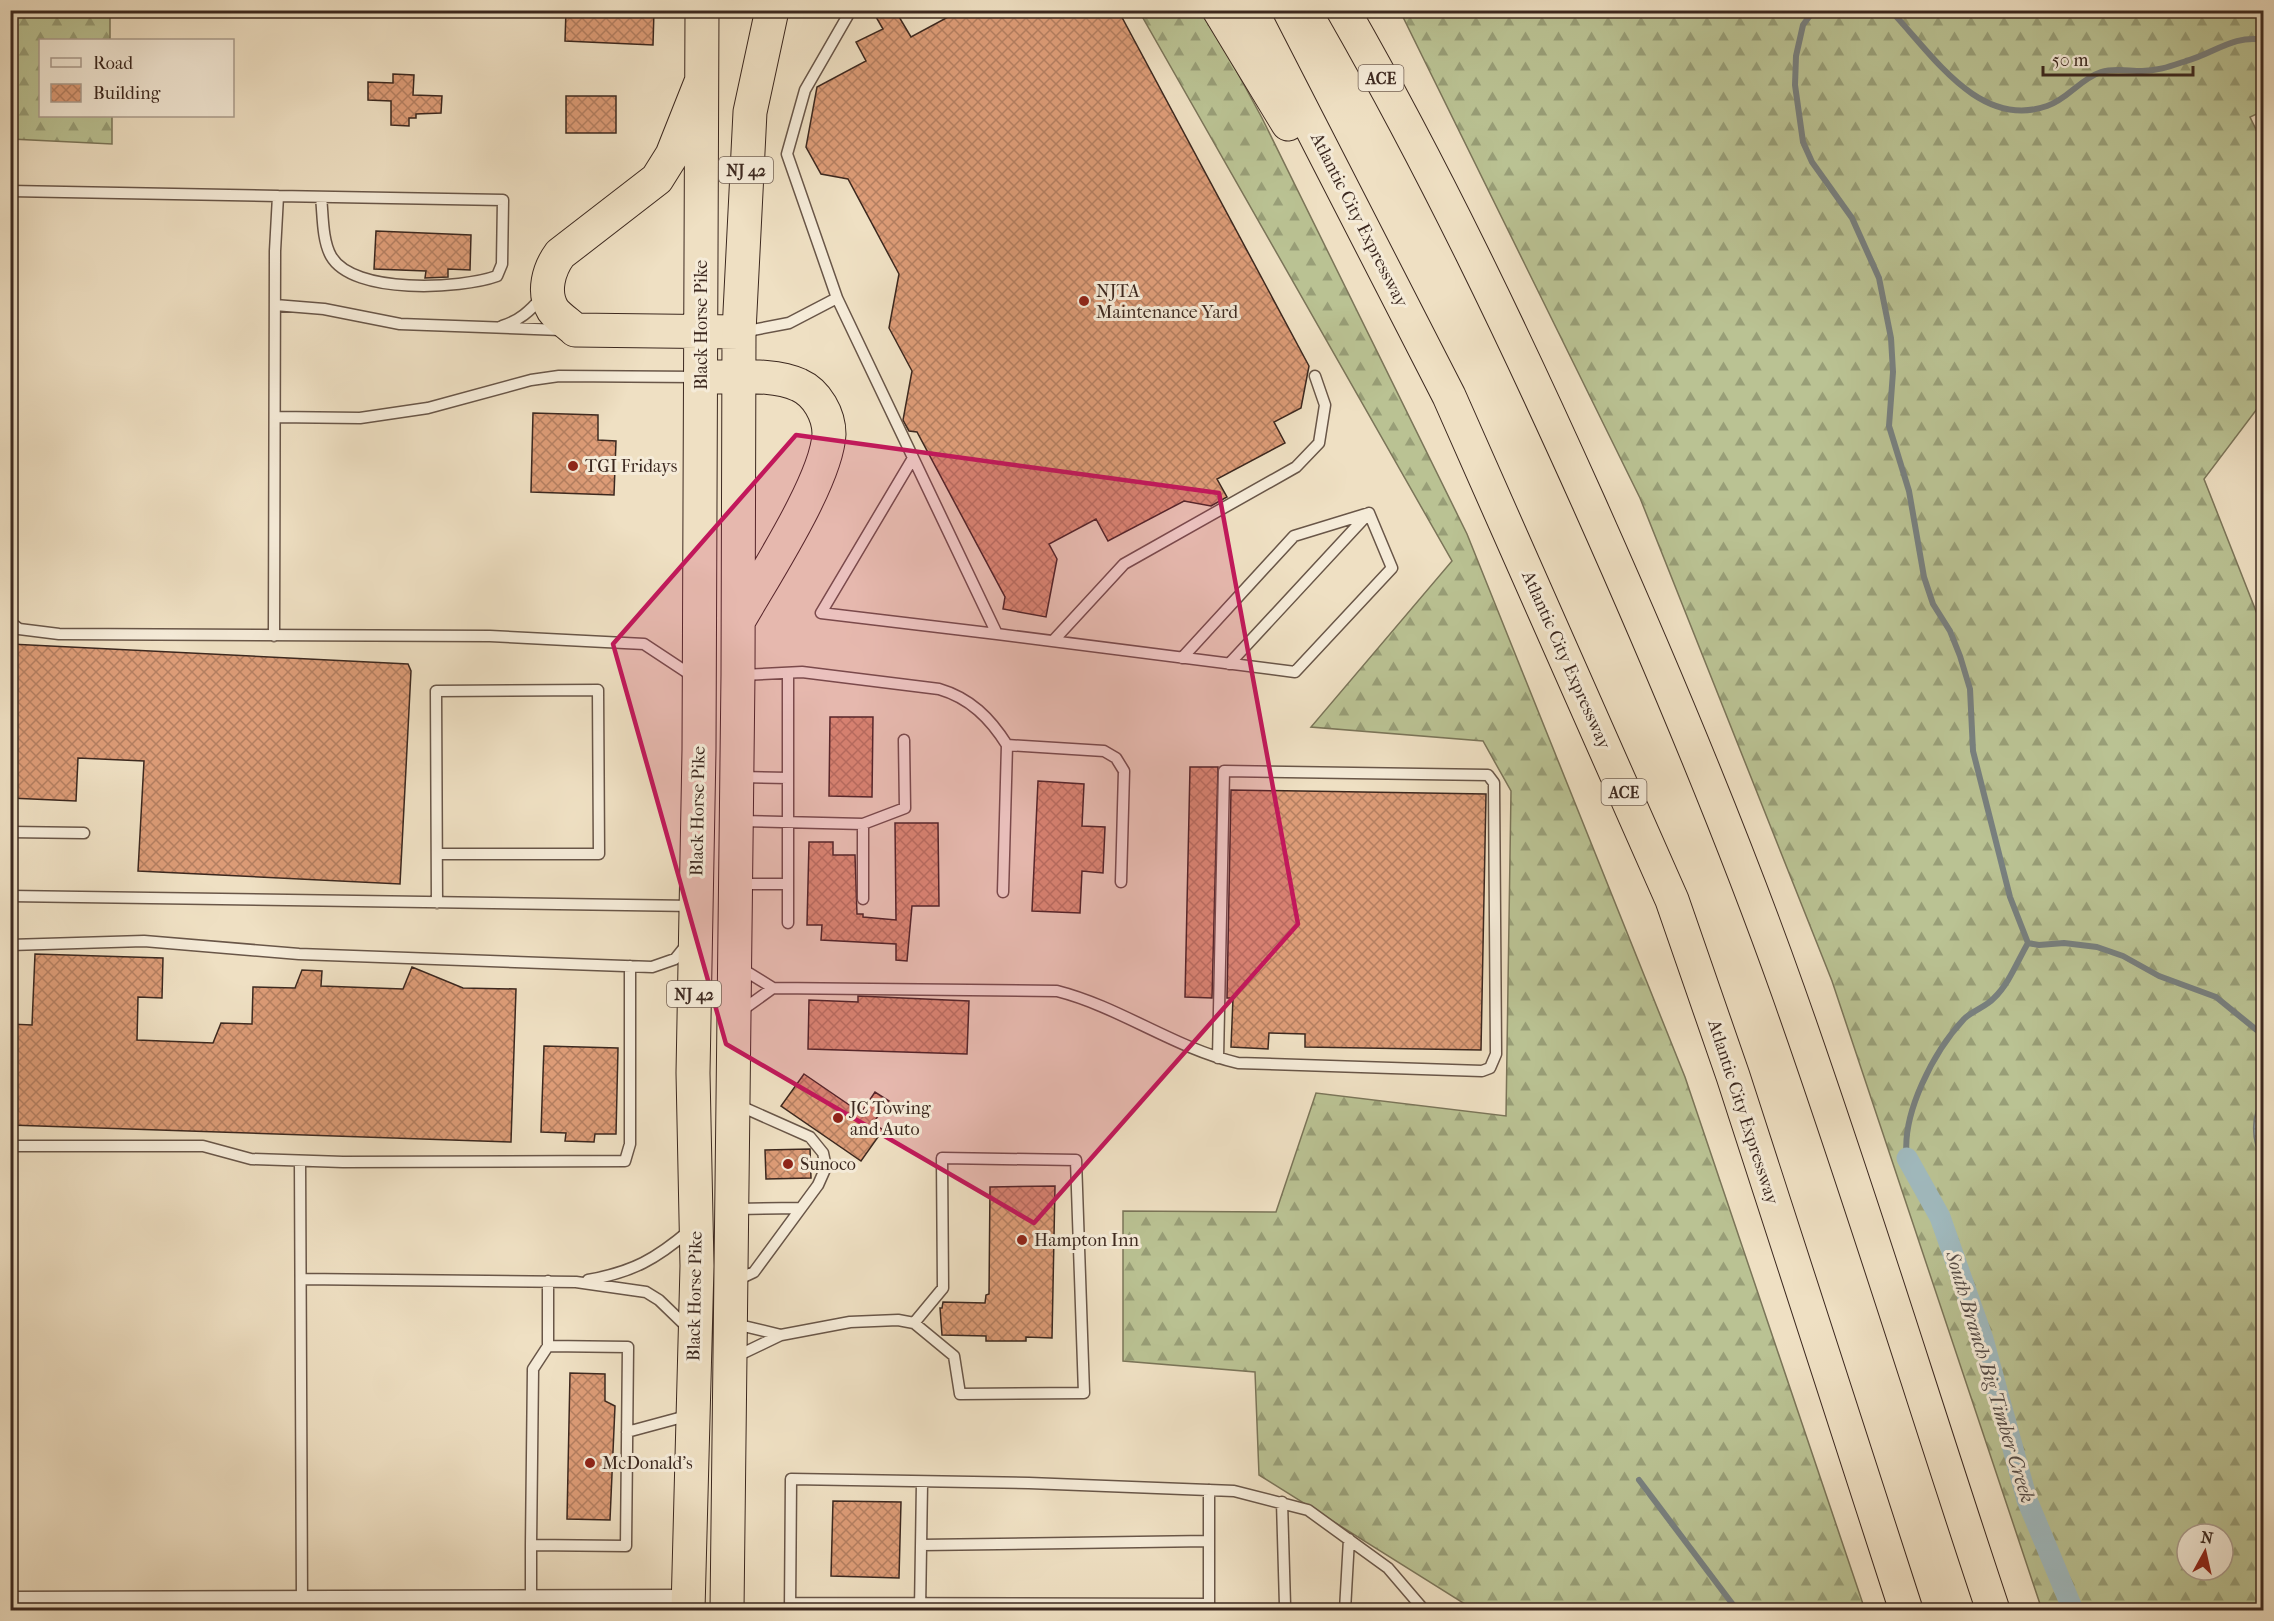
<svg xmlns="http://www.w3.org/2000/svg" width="2274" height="1621" font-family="'IM FELL French Canon',serif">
	<defs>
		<pattern id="forest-firs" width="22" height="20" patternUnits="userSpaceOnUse" patternTransform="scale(1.5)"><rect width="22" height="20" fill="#bac293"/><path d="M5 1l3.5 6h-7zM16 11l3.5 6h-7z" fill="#989e77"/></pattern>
		<pattern id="water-rules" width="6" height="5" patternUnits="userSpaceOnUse" patternTransform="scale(1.5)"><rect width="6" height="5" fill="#a0babf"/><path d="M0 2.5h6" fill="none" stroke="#84979b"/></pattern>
		<pattern id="building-cross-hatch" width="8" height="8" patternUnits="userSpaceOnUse" patternTransform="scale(1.5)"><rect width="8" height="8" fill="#dd9c77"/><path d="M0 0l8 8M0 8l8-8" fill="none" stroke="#b47f61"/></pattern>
	</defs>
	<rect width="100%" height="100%" fill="#efe0c3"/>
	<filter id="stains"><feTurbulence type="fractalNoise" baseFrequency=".00333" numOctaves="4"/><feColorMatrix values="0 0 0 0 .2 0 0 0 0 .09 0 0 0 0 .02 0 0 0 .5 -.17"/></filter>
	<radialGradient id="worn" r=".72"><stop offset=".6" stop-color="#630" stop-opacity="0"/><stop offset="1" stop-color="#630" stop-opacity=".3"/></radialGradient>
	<!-- forest -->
	<path fill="url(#forest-firs)" stroke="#7b7559" stroke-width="1.5" fill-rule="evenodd" d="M10,11H110V40H40V116H112V144L11,139Z
		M1139,11H1204L1262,118L1467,534L1685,1077L1865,1610H1469L1465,1604L1259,1475L1255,1372L1123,1361V1211L1276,1212L1316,1093L1506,1116L1511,791L1483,741L1311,727L1452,561Z
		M1400,11H2263V111L2250,117L2264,146L2263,401L2204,479L2263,629V1610H2042L1832,981L1640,498ZM2187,1534H2223V1570H2187Z"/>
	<!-- water -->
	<path fill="url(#water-rules)" stroke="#78807f" stroke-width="1.5" d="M2263,1097V1159C2250,1142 2251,1115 2263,1097Z"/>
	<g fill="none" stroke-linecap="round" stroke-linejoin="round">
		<!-- stream -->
		<path stroke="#78807f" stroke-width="6" d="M1814,10L1803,25L1796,56L1795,85L1803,142L1812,162L1852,218L1879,278L1891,338L1893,372L1889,426L1909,491L1924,577L1933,604L1950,631L1960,656L1970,689L1973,751L2010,897L2028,943
			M1890,10C1931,52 1978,130 2047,106C2068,99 2080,79 2101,72C2114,68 2128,71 2142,71C2158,71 2171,66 2186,61C2213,54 2234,34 2264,40
			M2028,943L2039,945L2064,943L2097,947L2123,956L2159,976L2216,997L2264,1036
			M1907,1158C1901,1114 1934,1051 1964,1019C1973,1010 1986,1007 1994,998C2009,984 2018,960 2028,943
			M1639,1480L1737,1610"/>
		<!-- canal -->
		<path stroke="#a0babf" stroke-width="21" d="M1907,1158L1940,1217L1983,1339L2027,1500L2073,1610"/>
	</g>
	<!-- building -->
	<path fill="url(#building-cross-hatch)" stroke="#3c281f" stroke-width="1.5" d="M566,10H654L653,45L565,41Z
		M872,10H895L911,37L961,10H1118L1309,366L1301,408L1274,422L1285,443L1217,479L1227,497L1211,506L1184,501L1108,541L1096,519L1049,544L1057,559L1046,617L1003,609L1005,597L917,432L909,431L903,420L912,371L889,328L899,274L848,179L821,174L806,147L817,87L866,61L856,42L883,29Z
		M393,74L414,75L413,95L442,96L441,113L416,114V118H409V126L391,125V101L368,100V82L393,83Z
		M566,96H616V133H566Z
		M376,231L471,235L470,270L448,269V277L425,278L426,271L374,269Z
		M533,413L598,415V440L616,441L614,495L531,492Z
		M10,644L408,664L411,671L400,884L138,871L144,761L78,758L76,801L10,798Z
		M830,717H873L872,797L829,796Z
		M1190,767H1218L1212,998L1185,997Z
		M1038,781L1084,784L1082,826L1105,827L1103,873L1082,871L1080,913L1032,911Z
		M1231,790L1486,794L1481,1050L1305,1047V1034L1269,1033L1268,1049L1231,1047L1233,998H1227Z
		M895,823H938L939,906H912L907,961L896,960V944L821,940L822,925H807L809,842H833V855H855L857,914H863V917L896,920Z
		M35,954L163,958L162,998L138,997L137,1040L213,1043L221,1023L252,1024L253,987L295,988L302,970L322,971L321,986L403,989L412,967L463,988L516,989L511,1142L10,1125V1024L32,1025Z
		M858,996L969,1001L967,1054L808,1049L809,1000L858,1002Z
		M544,1046L618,1048L616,1134H595L594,1142L565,1141L566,1133L541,1132Z
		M804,1074L861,1113L875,1092L889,1101L873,1123L883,1130L861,1161L781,1106Z
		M810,1149L811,1178L766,1179L765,1150Z
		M1055,1186L1052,1338L1026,1337V1341H986V1336L942,1335L940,1308H942L943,1302L985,1303L986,1295L989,1294L990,1187Z
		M570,1373L605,1374V1401L615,1406L610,1520L567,1519Z
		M833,1501L901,1502L899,1578L831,1576Z"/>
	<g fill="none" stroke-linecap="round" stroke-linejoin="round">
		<defs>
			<path id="service" d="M10,191L278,196L275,251L274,636
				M278,196L503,200L502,264L497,276C461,289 353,295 331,256C322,240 323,214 321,197
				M837,298L787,154L805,90L851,10
				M275,305L324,309L400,324L561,330
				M502,326C519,321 530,311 542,297
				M742,332L789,323L837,298L997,634L1295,672L1392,568L1369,513L1294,536L1182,658
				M275,417L360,418L428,408L531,380L559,376L698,377
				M913,458L821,613L997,634
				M10,622L19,629L59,634L490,636L644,644L694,677
				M1053,641L1124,564L1296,467L1319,443L1325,405L1315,376
				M1229,664L1369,513
				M788,673V923
				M742,675L802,672L939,689C970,698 990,718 1007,745L1003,892
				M1007,745L1104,751L1116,758L1124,771L1121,882
				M740,777L788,778
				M740,821L863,824L905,808L904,740
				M863,824V899
				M10,832L84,833
				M437,854H599L598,690L436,691L437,903
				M739,884H788
				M10,896L694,906
				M10,945L144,941L299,954L652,967L675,959L687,944
				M739,967L773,988L741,1011
				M773,988L1057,991C1120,1007 1174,1048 1238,1063L1482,1071L1490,1068L1496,1054L1494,783L1488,775L1224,771L1218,1058
				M10,1146H203L251,1159L343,1162L625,1161L630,1144V966
				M300,1161L302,1603
				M736,1209L801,1208
				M301,1279L576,1282L646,1292L659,1300L688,1328
				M588,1280C633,1272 656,1259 690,1230
				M737,1280L754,1272L818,1185L826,1167L823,1153L810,1137L738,1105
				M735,1324L781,1335
				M548,1346L628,1347L626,1546L531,1545L533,1369Z
				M548,1346V1281
				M733,1358L781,1335L850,1322L898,1320L914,1323L954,1356L960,1394L1084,1393L1076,1160L942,1158L943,1288L914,1323
				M627,1432L690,1415
				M1282,1502L1285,1605
				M921,1545L1208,1541
				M531,1602V1545
				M790,1603L1209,1604
				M790,1610L791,1479L1029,1483L1234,1491L1308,1510L1388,1568L1424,1610
				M920,1610L922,1483
				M1209,1610V1490
				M1345,1610L1349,1539"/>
			<path id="minor" d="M10,1603L688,1601"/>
			<path id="trunk" d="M701,82L672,155L657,179L560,254C549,269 542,292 553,310C558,317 569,324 575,330L739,332L738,675L727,1610
				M717,377C742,377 776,374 799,385C817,393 829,415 829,434C827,480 764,576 739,620
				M688,1610L697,1266L693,1073L699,750L702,10"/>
			<path id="motorway" d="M1219,10L1288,124
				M1251,10L1449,396L1672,900L1733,1076L1906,1610
				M1343,10C1434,169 1513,334 1588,501C1660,662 1729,825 1788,991C1861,1196 1924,1404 1993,1610
				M739,332L750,112L772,10"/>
		</defs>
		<!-- service casing -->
		<use href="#service" stroke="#695648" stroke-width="13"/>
		<!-- minor casing -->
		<use href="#minor" stroke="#695648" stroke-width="25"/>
		<!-- trunk casing -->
		<use href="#trunk" stroke="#3c281f" stroke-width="35"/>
		<!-- motorway casing -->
		<use href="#motorway" stroke="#3c281f" stroke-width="35"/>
		<!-- service -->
		<use href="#service" stroke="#f5ebd8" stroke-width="10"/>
		<!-- minor -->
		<use href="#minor" stroke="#f5ebd8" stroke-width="22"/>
		<!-- trunk -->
		<use href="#trunk" stroke="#efe0c3" stroke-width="33"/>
		<!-- motorway -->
		<use href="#motorway" stroke="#efe0c3" stroke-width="33"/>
	</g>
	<!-- marked area -->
	<path fill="#c2185b" fill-opacity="0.2" stroke="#c2185b" stroke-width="4.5" stroke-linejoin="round" d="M796,435L1219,493L1298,924L1034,1223L726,1044L613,644Z"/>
	<!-- markers -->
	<g fill="#8f2418" stroke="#f5ebd8" stroke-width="2">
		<circle cx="1084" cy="301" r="6"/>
		<circle cx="573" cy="466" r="6"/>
		<circle cx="838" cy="1118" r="6"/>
		<circle cx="788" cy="1164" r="6"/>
		<circle cx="1022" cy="1240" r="6"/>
		<circle cx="590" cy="1463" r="6"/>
	</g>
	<g text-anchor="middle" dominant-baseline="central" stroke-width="6" stroke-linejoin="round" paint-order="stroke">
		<!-- shield labels -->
		<g fill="#f5ebd8" stroke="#746256" stroke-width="1.5">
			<rect x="1358.5" y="65" width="45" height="26" rx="4.5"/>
			<rect x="719" y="157" width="54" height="26" rx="4.5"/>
			<rect x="1601.5" y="779" width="45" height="26" rx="4.5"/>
			<rect x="667" y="981" width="54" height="26" rx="4.5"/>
		</g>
		<g font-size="16" font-weight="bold" fill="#3c281f">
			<text x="1381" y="78">ACE</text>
			<text x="746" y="170">NJ 42</text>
			<text x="1624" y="792">ACE</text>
			<text x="694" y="994">NJ 42</text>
		</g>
		<!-- street labels -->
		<g font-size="18" fill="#3c281f" stroke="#f5ebd8">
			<text transform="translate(1359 220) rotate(63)">Atlantic City Expressway</text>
			<text transform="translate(701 325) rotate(-90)">Black Horse Pike</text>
			<text transform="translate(1566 660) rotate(66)">Atlantic City Expressway</text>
			<text transform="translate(698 811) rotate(-89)">Black Horse Pike</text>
			<text transform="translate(1743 1112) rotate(72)">Atlantic City Expressway</text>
			<text transform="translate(695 1296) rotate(-89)">Black Horse Pike</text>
		</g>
		<!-- poi labels -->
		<g font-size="18" fill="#3c281f" stroke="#f5ebd8" text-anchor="start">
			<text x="1096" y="291">NJTA<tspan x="1096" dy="21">Maintenance Yard</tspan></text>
			<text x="585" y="466">TGI Fridays</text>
			<text x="850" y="1108">JC Towing<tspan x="850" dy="21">and Auto</tspan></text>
			<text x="800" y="1164">Sunoco</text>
			<text x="1034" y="1240">Hampton Inn</text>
			<text x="602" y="1463">McDonald's</text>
		</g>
		<!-- water labels -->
		<g font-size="20" font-style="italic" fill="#554c47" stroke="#f5ebd8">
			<text transform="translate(1990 1377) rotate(73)">South Branch Big Timber Creek</text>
		</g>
	</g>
	<!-- margin -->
	<rect width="2274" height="1621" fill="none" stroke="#efe0c3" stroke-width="36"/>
	<rect x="12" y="12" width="2250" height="1597" fill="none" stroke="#3c281f" stroke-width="3"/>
	<rect x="18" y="18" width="2238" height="1585" fill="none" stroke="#3c281f" stroke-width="1.5"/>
	<!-- legend -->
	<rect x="39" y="39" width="195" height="78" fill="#f5ebd8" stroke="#ab9d8e" stroke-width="1.5"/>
	<rect x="51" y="58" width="30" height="9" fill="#f5ebd8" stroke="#ab9d8e" stroke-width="1.5"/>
	<text x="93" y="69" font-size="18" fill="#3c281f">Road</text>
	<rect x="51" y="84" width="30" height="18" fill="url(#building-cross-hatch)" stroke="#ab9d8e" stroke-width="1.5"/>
	<text x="93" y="99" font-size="18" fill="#3c281f">Building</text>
	<!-- north arrow -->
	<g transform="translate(2205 1552) rotate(8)"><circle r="28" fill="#f5ebd8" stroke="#ab9d8e" stroke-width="1.5"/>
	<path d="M0-4.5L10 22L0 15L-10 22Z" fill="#8f2418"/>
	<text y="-9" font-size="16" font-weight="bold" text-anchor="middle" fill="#3c281f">N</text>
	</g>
	<!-- scale -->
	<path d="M2043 66v9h150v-9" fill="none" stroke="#3c281f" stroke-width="3"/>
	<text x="2052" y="66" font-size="18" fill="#3c281f" stroke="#f5ebd8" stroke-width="4.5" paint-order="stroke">50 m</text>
	<rect width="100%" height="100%" filter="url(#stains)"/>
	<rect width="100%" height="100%" fill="url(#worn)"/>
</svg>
